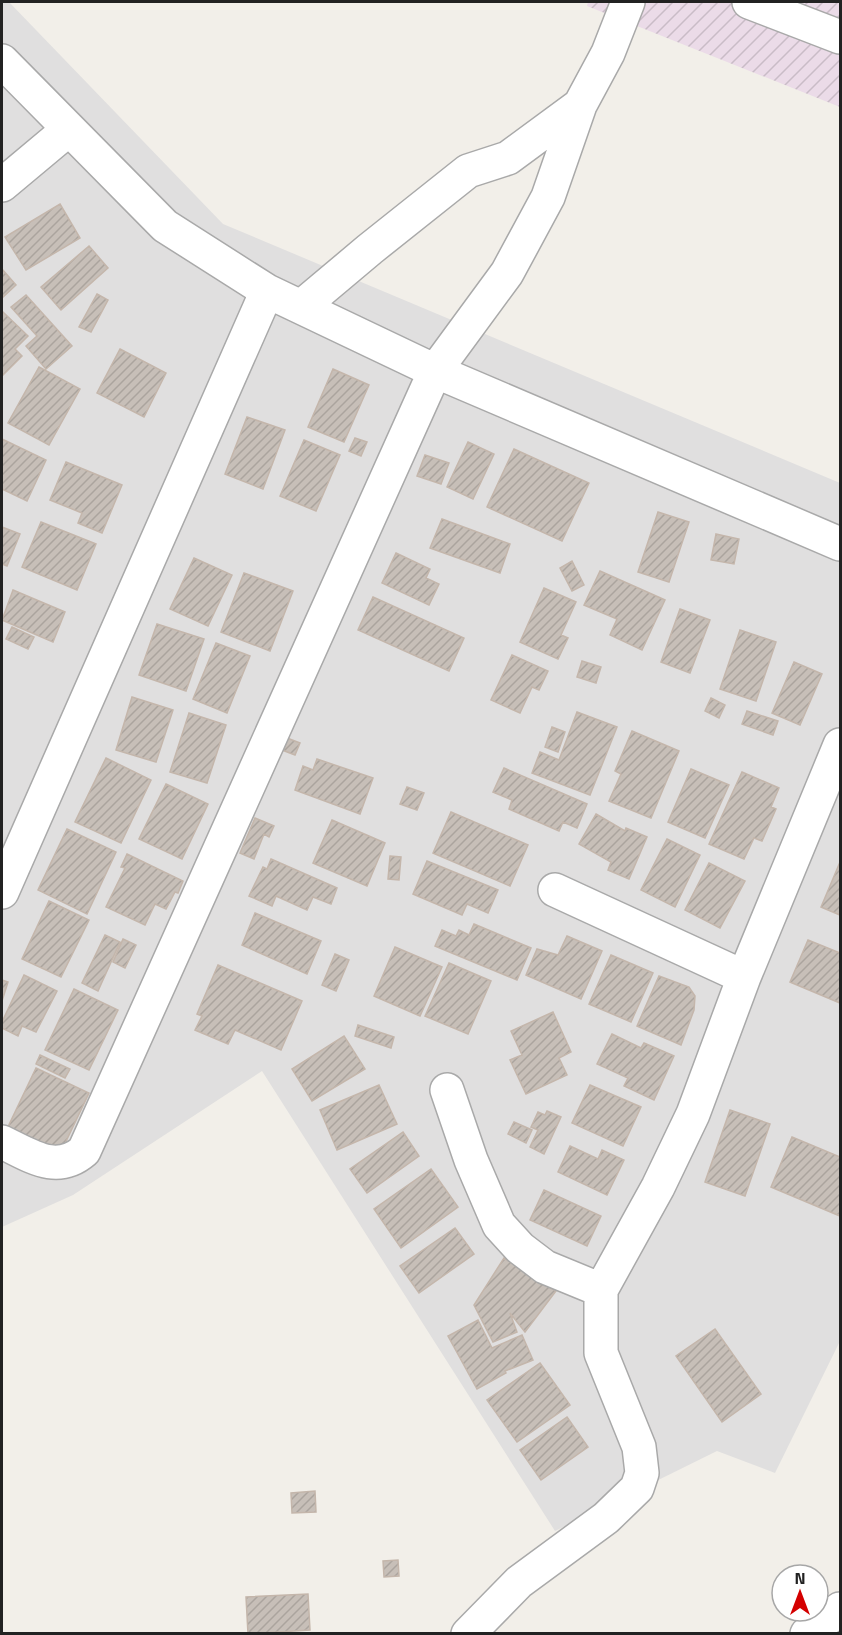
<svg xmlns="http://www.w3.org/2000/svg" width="842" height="1635" font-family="'Titillium Web',sans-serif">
	<defs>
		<pattern id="industrial-furrows" width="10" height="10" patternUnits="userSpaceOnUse" patternTransform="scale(1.5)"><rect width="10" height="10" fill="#ebdbe8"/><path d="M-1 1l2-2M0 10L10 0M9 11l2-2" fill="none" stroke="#c9bcc7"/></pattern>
		<pattern id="building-hatch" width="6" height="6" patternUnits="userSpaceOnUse" patternTransform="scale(1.5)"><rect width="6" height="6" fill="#c7bfb8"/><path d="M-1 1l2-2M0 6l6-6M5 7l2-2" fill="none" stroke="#aba49e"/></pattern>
	</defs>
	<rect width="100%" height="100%" fill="#f2efe9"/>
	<!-- residential -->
	<path fill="#e0dfdf" d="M2,2H9L223,224L840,483V1341L775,1473L717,1451L555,1531L262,1071L73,1195L2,1227Z"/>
	<!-- industrial -->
	<path fill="url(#industrial-furrows)" d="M588,2H840V107L587,6Z"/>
	<!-- building -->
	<path fill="url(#building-hatch)" stroke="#c4b6ab" stroke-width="1.5" d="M60,204L80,238L26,270L5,237Z
		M89,246L108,268L61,310L41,287Z
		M2,269L16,285L2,298Z
		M97,294L108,300L91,332L79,327Z
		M26,295L72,346L46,369L26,346L37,336L11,307Z
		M3,312L28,336L15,349L22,356L3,375L2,373V314Z
		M120,349L166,373L144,417L97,393Z
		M39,367L80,389L49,445L8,423Z
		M333,369L369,385L344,442L308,427Z
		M247,417L285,430L263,489L225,474Z
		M355,438L367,442L361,456L349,451Z
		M2,439L46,460L27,501L2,489Z
		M304,440L340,455L316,511L280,496Z
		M468,442L494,454L473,499L447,487Z
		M514,449L589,483L562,541L487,507Z
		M425,455L449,463L441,484L417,476Z
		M66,462L122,485L102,533L78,523L82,513L50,500Z
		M658,512L689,522L669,582L638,572Z
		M442,519L510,544L500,573L430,548Z
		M41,522L96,544L77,590L22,567Z
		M2,527L20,534L7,566L2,564Z
		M716,534L739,539L734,564L711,560Z
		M396,553L430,569L426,578L439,584L429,605L382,583Z
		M194,558L232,575L208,626L170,609Z
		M572,561L584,585L572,591L560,568Z
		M600,571L665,600L642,650L610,635L617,619L584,605Z
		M244,573L293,591L270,651L221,632Z
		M544,588L576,602L561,635L568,638L558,659L520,642Z
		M13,590L65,612L53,642L2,620Z
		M373,597L464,638L449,671L358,630Z
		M680,609L710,620L690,673L661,662Z
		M157,624L204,639L186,691L139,675Z
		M12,627L34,637L28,649L6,639Z
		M740,630L776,642L756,701L720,689Z
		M216,643L250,656L227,713L193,699Z
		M512,655L548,671L539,690L532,687L520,713L491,700Z
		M582,661L601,667L596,683L577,677Z
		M794,662L822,674L800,725L772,713Z
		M132,697L173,710L156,762L116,750Z
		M711,698L725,705L719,718L705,711Z
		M747,711L778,721L773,735L742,724Z
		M577,712L617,727L590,795L532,773L540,752L559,760Z
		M189,713L226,725L207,783L170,772Z
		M552,727L565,732L558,752L545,747Z
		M632,731L679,751L651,818L609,801L621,774L615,771Z
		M287,738L300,743L295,755L282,750Z
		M106,758L151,780L121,843L75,822Z
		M317,759L373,778L360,814L295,790L303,766L313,770Z
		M504,768L587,804L577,828L563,822L559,831L509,809L512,800L493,792Z
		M691,769L729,785L705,838L668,822Z
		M742,772L779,788L771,807L776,809L762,841L754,838L744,859L709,844Z
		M166,784L208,804L182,859L139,839Z
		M407,787L424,793L417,810L400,804Z
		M451,812L528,845L510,886L433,853Z
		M596,814L625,831L626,828L647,837L629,879L608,870L611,862L579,844Z
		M255,818L274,826L269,837L264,834L254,859L240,853Z
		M332,820L385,843L367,886L313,863Z
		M67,829L116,852L87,914L38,890Z
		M667,839L700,855L675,907L641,890Z
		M127,854L183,881L178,893L175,892L166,909L155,904L145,925L106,907L125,868L121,867Z
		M390,856L401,857L399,880L388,879Z
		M271,859L337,888L331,904L313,897L307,910L276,896L272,906L249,896L263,867L267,869Z
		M427,861L498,890L488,913L467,904L462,915L413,894Z
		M840,862V915L821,907Z
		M709,863L745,881L720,928L685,910Z
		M49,901L89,920L61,977L22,959Z
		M255,913L321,941L307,974L242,945Z
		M474,924L531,948L517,980L435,946L442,930L456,936L459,930L469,935Z
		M105,935L120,942L98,991L82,983Z
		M567,936L602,951L581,999L526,975L537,949L558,955Z
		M123,939L136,945L125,968L113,962Z
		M808,940L840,953V1003L790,982Z
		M395,947L442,967L420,1016L374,996Z
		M335,954L349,960L336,991L322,985Z
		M611,955L653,973L631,1022L589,1004Z
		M449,963L491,981L468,1034L425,1016Z
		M218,965L302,1001L281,1050L235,1030L228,1044L195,1030L202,1016L197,1014Z
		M24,975L57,991L36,1032L22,1026L18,1036L2,1028V1022Z
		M659,976L689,987L695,996L694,1010L681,1045L637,1026Z
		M2,980L8,982L2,1001Z
		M74,989L118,1010L89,1070L45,1050Z
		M553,1012L571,1052L559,1058L567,1075L526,1094L510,1060L522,1055L511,1031Z
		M358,1025L394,1037L391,1048L355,1036Z
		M612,1034L641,1048L644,1043L674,1056L654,1100L624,1086L628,1078L597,1064Z
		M344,1036L365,1069L312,1101L292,1069Z
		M40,1055L70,1069L65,1078L36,1064Z
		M36,1068L89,1093L60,1154L7,1129Z
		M379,1085L397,1124L337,1150L320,1110Z
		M590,1085L641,1107L623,1146L572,1123Z
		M730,1110L770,1124L745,1196L705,1182Z
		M547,1111L561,1117L544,1154L530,1147L538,1130L531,1127L538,1112L545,1115Z
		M514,1122L532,1130L526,1143L508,1134Z
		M403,1132L419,1156L367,1193L350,1169Z
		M792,1137L840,1157V1216L771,1187Z
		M570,1146L598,1159L602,1150L624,1160L607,1195L558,1172Z
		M431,1169L458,1207L401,1248L374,1209Z
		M544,1190L601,1216L587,1246L530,1220Z
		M455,1228L474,1254L419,1293L400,1266Z
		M504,1258L556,1291L525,1332L510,1313L517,1332L493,1342L474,1305Z
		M478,1320L492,1348L522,1335L533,1360L505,1371L506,1373L477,1389L448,1336Z
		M715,1329L761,1394L722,1422L676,1356Z
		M540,1363L570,1405L517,1442L487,1400Z
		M567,1417L588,1447L541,1480L520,1450Z
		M315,1491L316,1512L292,1513L291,1493Z
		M398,1560L399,1576L384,1577L383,1561Z
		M308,1594L310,1630L248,1634L246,1597Z"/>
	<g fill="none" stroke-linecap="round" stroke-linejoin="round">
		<defs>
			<path id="minor" d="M749,2L840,37
				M2,61L165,226L267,291L435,371L840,544
				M2,185L69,129
				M301,307L370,249L468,171L508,158L580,105
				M555,890L744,977L840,745
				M2,892L267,291
				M447,1090L471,1160L499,1225L520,1248L545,1267L601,1290L658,1187L693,1114L744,977
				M2,1142C30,1155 56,1175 84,1151L435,371L507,273L548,197L580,105L608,53L628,2
				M468,1634L519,1582L606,1518L637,1488L642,1473L639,1447L601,1353V1290
				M807,1634L840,1609"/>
		</defs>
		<!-- minor casing -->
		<use href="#minor" stroke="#a9a9a9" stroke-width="36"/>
		<!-- minor -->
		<use href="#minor" stroke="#fff" stroke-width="33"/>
	</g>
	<!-- border -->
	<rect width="842" height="1635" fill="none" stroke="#222222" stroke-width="6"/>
	<!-- north arrow -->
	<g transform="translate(800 1593)"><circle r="28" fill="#ffffff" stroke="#a7a7a7" stroke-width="1.5"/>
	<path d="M0-4.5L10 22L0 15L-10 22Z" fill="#d40000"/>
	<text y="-9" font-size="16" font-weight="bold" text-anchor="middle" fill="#222222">N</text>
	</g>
</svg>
